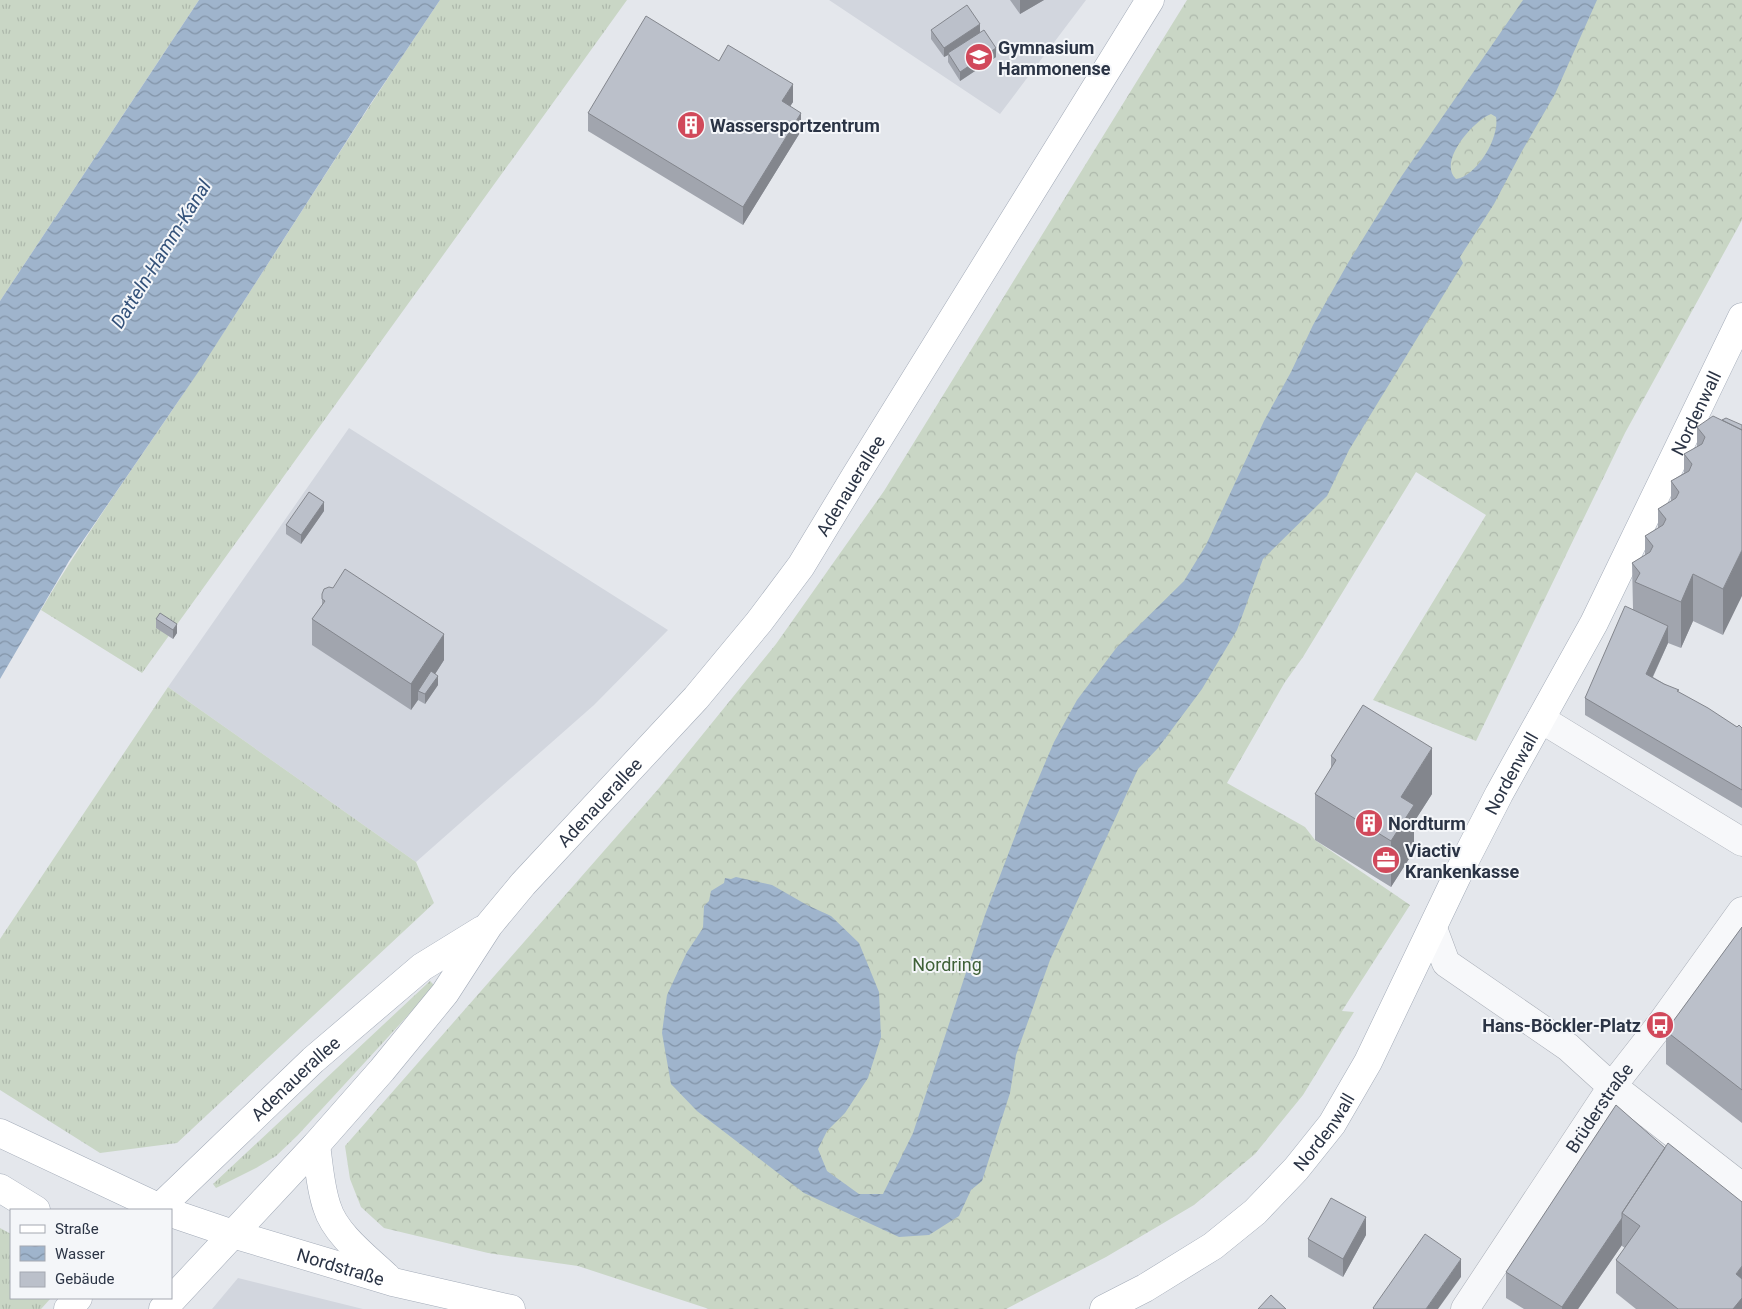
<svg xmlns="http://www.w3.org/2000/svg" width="1742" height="1309" font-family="Roboto,sans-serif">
	<defs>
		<pattern id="grass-tufts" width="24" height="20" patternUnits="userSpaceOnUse" patternTransform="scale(1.25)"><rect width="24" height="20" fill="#c9d6c5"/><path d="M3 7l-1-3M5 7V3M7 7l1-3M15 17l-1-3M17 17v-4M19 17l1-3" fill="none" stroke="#adb8ab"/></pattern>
		<pattern id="forest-crowns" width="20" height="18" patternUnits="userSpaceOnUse" patternTransform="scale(1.25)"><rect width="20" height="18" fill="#c9d6c5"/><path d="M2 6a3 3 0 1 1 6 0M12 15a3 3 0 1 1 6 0" fill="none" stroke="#adb8ab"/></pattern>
		<pattern id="water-waves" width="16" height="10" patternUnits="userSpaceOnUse" patternTransform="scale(1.25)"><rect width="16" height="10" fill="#9fb4cc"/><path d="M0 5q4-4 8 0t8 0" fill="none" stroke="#8293a7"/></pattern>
	</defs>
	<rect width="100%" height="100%" fill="#e4e7ec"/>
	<!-- built -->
	<path fill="#d2d6de" d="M829,0H1086L1000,114Z
		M349,428L668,630L594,705L416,862L168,687Z
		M238,1278L363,1309H212Z"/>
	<!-- grass -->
	<path fill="url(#grass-tufts)" d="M0,0H199L0,301Z
		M440,0H627L142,673L41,610C90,526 148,448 201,367C281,245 358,121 440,0Z
		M168,687L416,862L434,903L177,1143L100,1153L0,1090V939Z
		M430,981L435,986L298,1135L276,1156L256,1168L216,1188L213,1184Z
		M0,1228L11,1234V1298H51L41,1309H0Z"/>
	<!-- forest -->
	<path fill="url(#forest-crowns)" d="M1187,0H1742V220L1625,433L1476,741L1373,700L1486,515L1416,472L1303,657L1285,682L1227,783L1305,827L1315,840L1410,905L1342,1011L1354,1012L1303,1095L1255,1154L1194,1205L1106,1257L1006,1309H709L578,1266L488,1253L384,1228L361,1207L350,1179L345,1146L660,787L776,644L884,491Z"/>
	<!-- water -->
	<path fill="url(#water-waves)" fill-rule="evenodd" d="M199,0H440L371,103L201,368L69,561L0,679V301Z
		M1523,0H1597L1555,94L1522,151L1494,204L1460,257L1463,263L1349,450L1327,496L1263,559L1237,630L1202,689L1158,748L1138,769L1050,960L1016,1055L1010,1093L982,1181L971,1190L959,1216L929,1235L899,1237L804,1193L697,1111L671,1084L662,1033L667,995L687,952L703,928L704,906L709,901L711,891L724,883L725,878L731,879L736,877L772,885L807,905L831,916L859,943L879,992L881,1037L868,1078L845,1113L827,1131L818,1149L827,1171L859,1194H883L913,1133L985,915L1025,810L1054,742L1077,700L1117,647L1184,581L1206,545L1264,421L1291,372L1313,325L1348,263L1401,177ZM1491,114L1496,117C1500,137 1477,176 1456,179C1437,162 1474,120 1491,114Z"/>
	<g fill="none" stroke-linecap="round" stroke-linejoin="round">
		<defs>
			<g id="minor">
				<path d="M1541,719L1742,842"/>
				<path d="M1433,928L1446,963L1568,1047L1601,1077L1742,1187"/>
				<path id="s1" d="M1465,1309L1613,1085L1660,1025L1742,911"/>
			</g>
			<g id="major">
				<path d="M0,1133L164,1210"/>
				<path d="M316,1145C319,1165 320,1187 327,1207C335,1234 367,1258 387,1277"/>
				<path d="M0,1188L36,1210"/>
				<path id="s2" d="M157,1210L313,1060L422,967L482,930"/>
				<path id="s3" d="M171,1213L233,1234L393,1282L511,1309"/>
				<path d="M68,1309L78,1298"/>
				<path id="s4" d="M163,1309L316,1145L382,1070L445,993L489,925L523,884L696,698L759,622L801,566L856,475L1150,0"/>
				<path id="s5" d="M1104,1309L1145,1288L1213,1246L1255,1212L1296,1169L1332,1124L1368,1062L1457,876L1499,794L1594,623L1742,317"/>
			</g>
		</defs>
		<!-- minor casing -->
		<use href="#minor" stroke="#a9aeb7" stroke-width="29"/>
		<!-- major casing -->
		<use href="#major" stroke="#a3abb8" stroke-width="29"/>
		<!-- minor -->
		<use href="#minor" stroke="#f7f8fa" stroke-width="28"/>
		<!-- major -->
		<use href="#major" stroke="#fff" stroke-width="28"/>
	</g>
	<!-- wall -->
	<path fill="#a1a5ae" d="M1010,0H1044L1020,14Z
		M931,30L980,32L996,57L960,81L948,62V55L944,57L931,39Z
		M719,61L793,102L790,106L801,131L743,225L588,131V113Z
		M1726,418L1723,635L1693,621L1681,648L1668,643L1653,677L1737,727L1742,728V808L1585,715V698L1633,609L1632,563L1645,555V536L1658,528V509L1671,501V481L1684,473V454L1697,447V427L1722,420Z
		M324,511L301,544L286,534V525Z
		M322,594L444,660L435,674L438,685L425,704L418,700L411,710L312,645V619L322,605Z
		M160,613L177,633L173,639L156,628V619Z
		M1331,756L1432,794L1414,822V851L1391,887L1315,840V794L1331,768Z
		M1742,927V1123L1666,1064V1031Z
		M1616,1105L1742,1309H1636L1616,1293V1260L1625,1248L1622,1246V1245L1578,1309H1524L1506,1298V1272Z
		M1366,1235L1343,1277L1308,1257V1239Z"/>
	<!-- shaded-wall -->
	<path fill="#83868d" d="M1020,0H1044L1020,14Z
		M980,24V33L948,53V55L944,57V48Z
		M996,48V57L960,81V72Z
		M793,84V102L782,119V101Z
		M801,113V131L743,225V207Z
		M324,502V511L301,544V535Z
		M1742,550V596L1723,635V589Z
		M1693,574V621L1681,648V602Z
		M177,624V633L173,639V630Z
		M1668,626V643L1646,691V674Z
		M444,634V660L423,693L418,691V700L411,710V684Z
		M438,676V685L425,704V694Z
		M1432,748V794L1414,822V851L1391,887V841L1401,797Z
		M1366,1217V1235L1343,1277V1259Z
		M1622,1218V1245L1578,1309H1562V1307Z
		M1461,1259V1277L1438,1309H1426Z
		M1742,1266V1309H1733L1736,1274Z"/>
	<!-- building -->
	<path fill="#bbc0ca" stroke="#83868d" d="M967,5L980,24L944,48L931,30Z
		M646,16L719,61L728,45L793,84L782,101L801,113L743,207L588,113Z
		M984,30L996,48L960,72L948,53Z
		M1713,416L1742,430V550L1723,589L1693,574L1681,602L1635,582L1640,573L1632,563L1650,552L1653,546L1645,536L1663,525L1666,519L1658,509L1676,498L1679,492L1671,481L1689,471L1692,464L1684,454L1702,444L1705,437L1697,427Z
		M1726,418L1742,425V430L1722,420Z
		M309,492L324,502L301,535L286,525Z
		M345,569L444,634L411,684L312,619L325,601L322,599V594L324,589L329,587L333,588Z
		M1625,606L1668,626L1646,674L1664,684L1679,690L1677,691L1708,708L1737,727L1739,725L1742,728V790L1585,698Z
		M160,613L177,624L173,630L156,619Z
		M431,671L438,676L425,694L418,691Z
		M1363,705L1432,748L1401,797L1414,805L1391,841L1315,794L1336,760L1331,756Z
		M1742,927V1090L1666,1031Z
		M1616,1105L1665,1148L1622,1213V1218L1562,1307L1506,1272Z
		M1668,1143L1742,1202V1266L1736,1274L1742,1279V1298L1733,1309H1678L1616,1260L1640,1226L1622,1213Z
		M1331,1198L1366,1217L1343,1259L1308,1239Z
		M1425,1234L1461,1259L1426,1309H1374L1373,1308Z
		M1271,1295L1286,1309H1258Z"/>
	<!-- icons -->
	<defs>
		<symbol id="school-disc" viewBox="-11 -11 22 22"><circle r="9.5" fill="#d1495b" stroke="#f4f6f9"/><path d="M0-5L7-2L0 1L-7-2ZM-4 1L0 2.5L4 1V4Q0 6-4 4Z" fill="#fff"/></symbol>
		<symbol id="building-disc" viewBox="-11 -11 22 22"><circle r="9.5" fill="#d1495b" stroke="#f4f6f9"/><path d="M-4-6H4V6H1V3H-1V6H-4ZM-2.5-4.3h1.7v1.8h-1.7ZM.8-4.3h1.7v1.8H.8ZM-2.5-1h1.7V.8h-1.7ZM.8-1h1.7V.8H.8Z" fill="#fff"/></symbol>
		<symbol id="office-disc" viewBox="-11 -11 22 22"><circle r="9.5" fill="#d1495b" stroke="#f4f6f9"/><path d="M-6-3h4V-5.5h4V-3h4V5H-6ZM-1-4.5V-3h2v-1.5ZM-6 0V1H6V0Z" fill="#fff"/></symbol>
		<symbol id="bus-disc" viewBox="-11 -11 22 22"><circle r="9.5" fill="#d1495b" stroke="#f4f6f9"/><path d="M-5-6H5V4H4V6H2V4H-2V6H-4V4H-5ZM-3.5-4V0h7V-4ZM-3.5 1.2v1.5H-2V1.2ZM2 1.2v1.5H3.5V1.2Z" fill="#fff"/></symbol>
	</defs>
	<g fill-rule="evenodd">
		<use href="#school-disc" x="963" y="41" width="32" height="32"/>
		<use href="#building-disc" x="675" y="109" width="32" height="32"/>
		<use href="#building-disc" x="1353" y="807" width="32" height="32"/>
		<use href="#office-disc" x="1370" y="844" width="32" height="32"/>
		<use href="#bus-disc" x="1644" y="1009" width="32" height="32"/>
	</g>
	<g text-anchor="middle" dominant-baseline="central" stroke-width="4" stroke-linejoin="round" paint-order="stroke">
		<!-- poi labels -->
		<g font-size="18" font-weight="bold" fill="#2b3445" stroke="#f4f6f9" text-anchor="start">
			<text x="998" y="47">Gymnasium<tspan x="998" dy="21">Hammonense</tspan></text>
			<text x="710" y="125">Wassersportzentrum</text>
			<text x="1388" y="823">Nordturm</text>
			<text x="1405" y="850">Viactiv<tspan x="1405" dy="21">Krankenkasse</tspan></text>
			<text x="1641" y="1025" text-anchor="end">Hans-Böckler-Platz</text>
		</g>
		<!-- street labels -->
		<g font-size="18" fill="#2b3445" stroke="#f4f6f9">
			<text stroke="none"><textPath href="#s5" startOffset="1096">Nordenwall</textPath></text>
			<text stroke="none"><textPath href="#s4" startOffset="1075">Adenauerallee</textPath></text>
			<text stroke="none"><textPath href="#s5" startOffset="691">Nordenwall</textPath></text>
			<text stroke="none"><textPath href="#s4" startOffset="670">Adenauerallee</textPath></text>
			<text stroke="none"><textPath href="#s2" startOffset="191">Adenauerallee</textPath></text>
			<text stroke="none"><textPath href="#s1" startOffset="242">Brüderstraße</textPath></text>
			<text stroke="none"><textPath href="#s5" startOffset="286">Nordenwall</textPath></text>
			<text stroke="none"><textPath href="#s3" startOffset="178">Nordstraße</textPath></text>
		</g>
		<!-- park labels -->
		<g font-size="18" fill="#3f6138" stroke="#f4f6f9">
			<text x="947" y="964">Nordring</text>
		</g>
		<!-- water labels -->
		<g font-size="19" font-style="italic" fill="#34527a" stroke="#f4f6f9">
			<text transform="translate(161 254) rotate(-58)">Datteln-Hamm-Kanal</text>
		</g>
	</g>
	<!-- legend -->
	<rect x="10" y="1209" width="162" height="90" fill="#f4f6f9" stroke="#a4a8b1"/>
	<rect x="20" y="1225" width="25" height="8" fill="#ffffff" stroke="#a4a8b1"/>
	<text x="55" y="1234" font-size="15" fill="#2b3445">Straße</text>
	<rect x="20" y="1246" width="25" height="15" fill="url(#water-waves)" stroke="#a4a8b1"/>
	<text x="55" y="1259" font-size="15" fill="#2b3445">Wasser</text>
	<rect x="20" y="1272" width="25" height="15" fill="#bbc0ca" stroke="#a4a8b1"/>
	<text x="55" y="1284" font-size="15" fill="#2b3445">Gebäude</text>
</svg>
